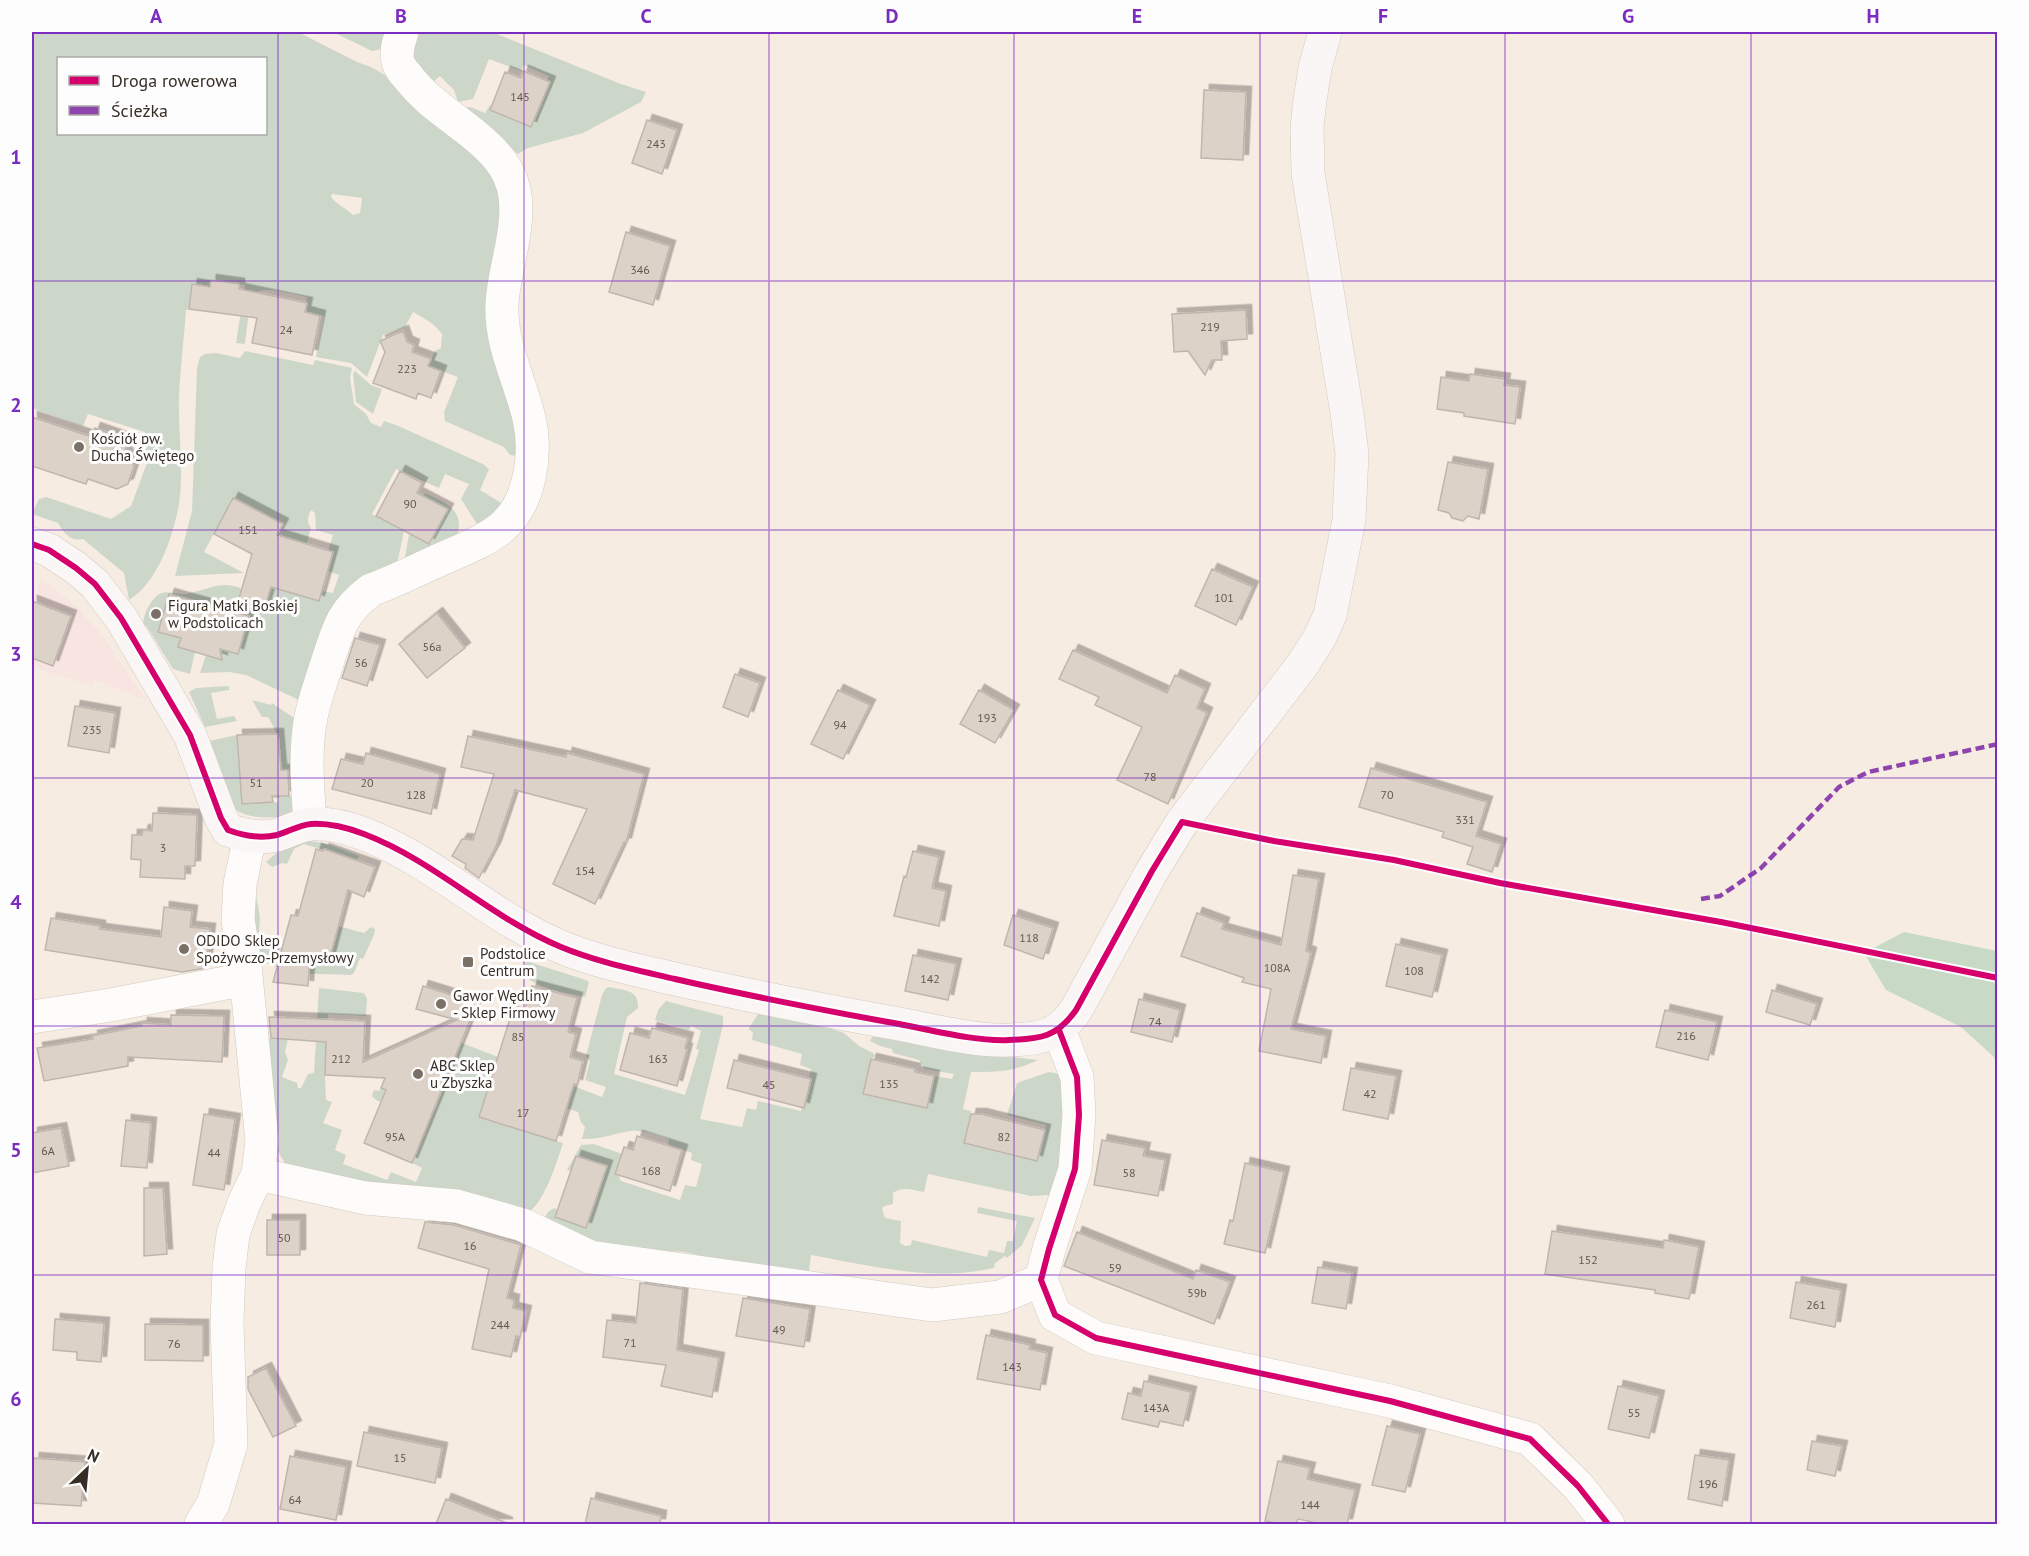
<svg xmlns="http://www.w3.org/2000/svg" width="2029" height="1556" font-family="'PT Sans',sans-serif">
	<defs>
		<filter id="shadow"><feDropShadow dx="5.5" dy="-5.5" stdDeviation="0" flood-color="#0004"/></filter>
	</defs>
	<rect width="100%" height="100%" fill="#f7ece2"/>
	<!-- commercial -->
	<path fill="#f8e4e1" d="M41,578L84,613L82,615L99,631L146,700L94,680L93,686L32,667V607Z"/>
	<!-- green -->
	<path fill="#cdd7c9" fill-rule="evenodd" d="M32,32H298L357,62L371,67L397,82L503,179L511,391L518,456L510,455L504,447L445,421L444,412L458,377L428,366L435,351L441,348L442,334C434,323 424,318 413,312L405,327L383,335L367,377L351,363L316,357L324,316L305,312L307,297C246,284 253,284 245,344L236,343L245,285L211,280L210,287L192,285L189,309L186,310C184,340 180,369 179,398C178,431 184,472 179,504C173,537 158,582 129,600L124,573L83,539C70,542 64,533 58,523L32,514L39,499L46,497L111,519L131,506L147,463L140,451L145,432L88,414L83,426L32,408ZM58,58H266V134H58ZM332,194L362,198L360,213L353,215C346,208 337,205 331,197Z
		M333,32H393L387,48L372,51Z
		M411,32H492L621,84L646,92L641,102L583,133L528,148L518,154L460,108L471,107L485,113L490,105L532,120L549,76L524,65L521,71L489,59L473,99L458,102L454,90L440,76L426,88L415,72Z
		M245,351L313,365L315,360L352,368L350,378L354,404L366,414L371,423L381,427L384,421L396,425L483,464L489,469L480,490L503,504L516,492L482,532L461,499L469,484L445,474L439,488L396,469L372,514L404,531L397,564L373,581L303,702L246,675L229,672L200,673L209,646L238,654L249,616L169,594L158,631L181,638L179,647L195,652L190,674L173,669L147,627L143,624C144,613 150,601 158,595C166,589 177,595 186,594C205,591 222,579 242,589L237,605L257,586H278L280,590L319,601L322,591L333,593L339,575L327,571L328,551L333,535L316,530L315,513L311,510C308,517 306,521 311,528L303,558L233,498L204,552L244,573L175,576L192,511L197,368L200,357L205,354L216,353L240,358Z
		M355,371L371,385L382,389L373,414L356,402L353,374Z
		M425,493C444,502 464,509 458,534L404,563L409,534L430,544L448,510L423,496Z
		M229,686V690L211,693L217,719L234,716L237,721L205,727L189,692L196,688Z
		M252,700L271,705L272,703L297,720V814C274,818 254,821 234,809L209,741L237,735L242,804L278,802V796H294V771L278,770C283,748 279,735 268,717H262Z
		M309,839L311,841L328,844L359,856L357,860L304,844L294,849L287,864L283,863L272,867L266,862L280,850Z
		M255,890L260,917L259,935L282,949L329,961L338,926L364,933L371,927L375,929L374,935L363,959L360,958L354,973L351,975C322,973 269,978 253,949Z
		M526,961L586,980L589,982L585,997C564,992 536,989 522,973Z
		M610,987C625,991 639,989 638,1008L627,1017L614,1074L685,1095L699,1050L696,1049L701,1031L691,1026L689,1030L655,1020L658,1010L666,1001L723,1016V1025L700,1119L742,1127L747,1108L756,1110L758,1101L801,1111L811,1069L800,1065L802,1054L752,1040L753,1032L749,1030V1028L758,1014L826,1027L844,1033L859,1046L873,1053L875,1056L871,1059L863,1094L927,1108L934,1076L952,1079L954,1074L925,1069L919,1060L893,1053L892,1049L880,1046L870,1041L872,1037L881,1036L978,1053L1038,1060C1012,1072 999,1072 971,1072L963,1109L971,1111L964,1142L1037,1161L1046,1125L1007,1115L1017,1083L1049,1072L1059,1074L1074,1116L1050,1195L1031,1196L928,1174L924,1192C912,1190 903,1186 893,1193V1204L885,1206L882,1208L885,1218L901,1221L900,1243L905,1246L911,1245L912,1240L987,1257L989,1250L1004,1253L1007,1241H1013L1017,1221L977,1213L978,1207L1035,1218L1022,1245L1007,1258L1005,1256L995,1263L994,1268C933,1282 871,1266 811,1255L808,1278L763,1270L685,1252L600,1247L544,1219L548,1212L554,1208L586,1227L607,1167L582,1158L576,1172L567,1170L581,1145L594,1144L622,1154L624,1161L619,1177L621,1181L680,1200L685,1185L696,1187L702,1164L691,1160L692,1153L668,1145L669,1139C658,1135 643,1130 631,1131C613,1133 602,1140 582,1139L585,1127L581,1122L578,1112L490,1083L479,1117L563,1143C557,1162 545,1201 528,1213L288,1169L274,1144L261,1038L288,1039L285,1052L288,1060L282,1077L297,1083L298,1088H301L308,1074L314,1073L319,988L364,993L367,999L366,1016L328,1014L325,1075L326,1100L332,1102L323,1123L342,1130L335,1150L346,1155L343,1164L387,1180L391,1172L416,1182L422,1168L412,1163L429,1122L376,1100L372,1096L374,1090L379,1091L381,1088L435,1110L454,1060L441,1035L602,1097L606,1087L585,1080L590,1061L586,1056L602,995L606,988Z"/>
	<!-- forest -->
	<path fill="#c8d9c6" d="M1904,932L1997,951V1067L1994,1057L1961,1027L1886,990L1864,953Z"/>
	<!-- building -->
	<path fill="#ddd2c7" stroke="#bfb6ae" stroke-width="1.5" filter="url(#shadow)" d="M523,71L550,82L531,127L490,110L505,72L521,78Z
		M1204,90L1246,92L1243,160L1201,158Z
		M647,120L677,130L662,174L632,163Z
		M626,232L670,246L653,305L609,292Z
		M211,280L239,284V289L307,303L305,312L320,316L312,355L252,343L257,318L189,309L192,284L210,287Z
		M1246,310L1247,339L1221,341L1222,360H1212L1205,375L1188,351L1174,352L1172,314Z
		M403,331L407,342L414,345L412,352L431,359L428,366L441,371L431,398L418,393L416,399L373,383L385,352L380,341Z
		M1470,374L1505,379L1504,385L1520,387L1515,424L1464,416V413L1437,409L1441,377L1469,381Z
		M32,417L92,437L95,428L129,440L125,450L134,466L128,484L117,489L88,479L86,484L32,466Z
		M1448,462L1488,469L1479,519L1468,516L1463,521L1452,518L1449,513L1438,510Z
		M400,471L422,483L417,493L448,509L429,544L376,516Z
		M233,498L283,524L277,535L333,552L319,601L271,587L263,613L237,605L252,554L214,534Z
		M1212,569L1253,587L1236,625L1195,606Z
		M169,594L249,616L238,654L220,649L222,660L178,647L181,638L158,632Z
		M32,601L71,616L53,666L32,658Z
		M437,613L465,648L427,678L399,644Z
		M355,638L380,645L367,686L342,678Z
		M1073,650L1167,693L1175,675L1205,689L1197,708L1207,713L1168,804L1117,780L1142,727L1095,705L1099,697L1059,679Z
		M735,674L760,683L748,717L723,707Z
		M838,690L870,705L843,759L811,744Z
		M979,690L1014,710L995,743L960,724Z
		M75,706L115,713L109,753L68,746Z
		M278,734L281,770H288L289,796H272L273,802L242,804L237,735Z
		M468,736L566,757L567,753L644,774L626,843L624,842L595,904L553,884L587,809L515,790L496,846L479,878L465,868L466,864L452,856L462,839L473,840L494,774L461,767Z
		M366,753L440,774L431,814L332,789L341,759L363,764Z
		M1371,768L1487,802L1476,836L1501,844L1492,872L1467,864L1473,847L1442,837L1444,832L1359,807Z
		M153,813L197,815L195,866H185V879L140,877L141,860L131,859L132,835H142L143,830L152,831Z
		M316,849L323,851L324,849L375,867L364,897L348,890L329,961L310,956L308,986L273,982L291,915L298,916Z
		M913,851L939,857L932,888L946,891L939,926L894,916L904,876L906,877Z
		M1293,875L1319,879L1306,951L1311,953L1291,1029L1326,1036L1321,1063L1259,1051L1271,989L1242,982L1244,978L1181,956L1197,913L1224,923L1222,929L1281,945Z
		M164,907L192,911L190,927L210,929L206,968L182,972L45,950L51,918L100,926V929L161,937Z
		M1013,915L1053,928L1043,959L1004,945Z
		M1396,944L1442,955L1432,997L1386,986Z
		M913,955L956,964L948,1000L905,991Z
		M423,986L477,1003L412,1163L364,1143L386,1090L381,1088L385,1078L325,1075L326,1042L271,1038L269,1017L365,1021L363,1062L457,1020L416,1009Z
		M532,986L577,998L568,1032L576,1034L570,1057L583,1061L577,1085L574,1084L556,1141L479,1117L512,1012L523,1016Z
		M1772,990L1817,1004L1810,1025L1766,1012Z
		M1139,999L1180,1010L1172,1042L1131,1032Z
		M1665,1010L1717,1022L1708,1060L1656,1047Z
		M171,1015L224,1016L222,1062L128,1057V1066L44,1081L37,1048L93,1039L92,1036L142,1026V1023L171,1025Z
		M652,1028L688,1038L685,1048L687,1049L677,1086L620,1070L630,1033L649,1038Z
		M871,1059L915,1069V1072L934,1076L927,1108L863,1094Z
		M734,1060L811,1079L804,1108L727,1088Z
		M1351,1068L1396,1076L1388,1119L1343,1110Z
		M204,1114L235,1119L224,1190L193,1185Z
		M971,1114H981L1045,1130L1037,1161L964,1143Z
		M126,1120L151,1123L147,1168L121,1166Z
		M61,1128L69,1166L32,1173V1133Z
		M637,1136L682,1150L670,1191L615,1174L624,1147L633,1150Z
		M1102,1140L1145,1148L1143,1156L1165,1160L1158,1196L1094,1185Z
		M576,1156L607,1166L586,1228L555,1217Z
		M1245,1163L1284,1172L1265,1253L1224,1244L1230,1220L1233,1221Z
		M144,1188H163L167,1254L144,1256Z
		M267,1220H300V1255H267Z
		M425,1222L454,1225L521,1245L507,1298L514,1300L513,1308L526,1311L520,1337L516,1336L511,1357L472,1349L489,1269L418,1248Z
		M1552,1231L1663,1248L1664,1240L1699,1247L1689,1299L1655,1293V1290L1545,1274Z
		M1077,1232L1193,1279L1196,1270L1230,1282L1214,1324L1064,1266Z
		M1318,1267L1352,1273L1346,1309L1312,1303Z
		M1796,1282L1841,1290L1835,1327L1790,1318Z
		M640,1283L683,1289L677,1350L719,1358L712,1397L661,1386L666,1365L603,1357L607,1320L636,1323Z
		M743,1298L810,1309L804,1347L736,1336Z
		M55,1319L104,1323L101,1362L77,1360V1352L53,1350Z
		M145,1324L203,1325V1361L145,1360Z
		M986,1335L1030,1345L1029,1349L1047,1353L1040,1390L977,1379Z
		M266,1368L296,1426L273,1437L248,1389V1377Z
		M1144,1381L1191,1392L1183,1426L1160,1421L1158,1427L1122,1419L1128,1393L1141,1396Z
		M1618,1386L1659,1396L1649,1438L1608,1429Z
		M1387,1426L1420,1434L1405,1492L1372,1485Z
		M364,1432L442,1448L435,1483L357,1466Z
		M1812,1441L1842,1446L1835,1476L1807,1470Z
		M1695,1455L1729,1460L1722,1506L1688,1499Z
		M290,1456L346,1467L336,1520L280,1509Z
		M34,1458L85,1462L81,1506L32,1503V1471Z
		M1278,1461L1310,1468L1307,1479L1355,1490L1347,1524H1322L1298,1519L1296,1524H1282L1265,1521Z
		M591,1498L661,1516L660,1524H585Z
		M446,1499L507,1523V1524H436Z"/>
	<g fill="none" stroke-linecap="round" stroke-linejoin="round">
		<defs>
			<path id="street" d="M310,824C308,789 304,752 311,717C315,698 322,679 328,660C339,627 342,612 371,590C393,582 415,571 437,561C459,551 482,543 501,528C531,503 537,453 529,418C520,380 500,344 502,304C504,262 531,206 504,166C481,131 434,112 408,77C404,73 400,68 398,62C395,51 399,42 402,32
				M32,1017L111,1005L246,979
				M1059,1030L1077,1077L1079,1115L1075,1169L1049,1249L1041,1280L1055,1315L1096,1338L1390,1401L1530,1439L1578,1486L1608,1524
				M258,1174L365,1198L457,1206L523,1225L590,1257L932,1305L1000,1297L1041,1280
				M201,1524L213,1504L231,1444L227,1323L229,1268L233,1234L244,1203L258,1174L262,1141L245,965L238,919L240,884L250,836"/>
			<path id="secondary" d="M32,544L49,550L76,568L95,584L121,618L190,735L221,818L228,830C244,836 260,839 277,835C288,832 299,825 311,824C329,823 348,828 364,834C435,861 491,918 561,947C597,962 637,970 675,979C745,995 817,1009 888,1022C924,1028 974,1042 1009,1040C1041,1039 1057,1037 1076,1010L1152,871L1182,822L1303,664L1320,637L1330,615L1349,520L1352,454L1347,413L1308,173L1307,127L1310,100L1315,68L1325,32"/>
		</defs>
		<!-- street casing -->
		<use href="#street" stroke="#d2c9c0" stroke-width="34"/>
		<!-- secondary casing -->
		<use href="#secondary" stroke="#d2c9c0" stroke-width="34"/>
		<!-- street -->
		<use href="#street" stroke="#fefcfb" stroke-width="33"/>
		<!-- secondary -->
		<use href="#secondary" stroke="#faf6f5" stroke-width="33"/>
		<!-- quiet -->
		<path stroke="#8e44ad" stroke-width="4.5" stroke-dasharray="9 4.5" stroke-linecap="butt" d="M1701,899L1720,896L1761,868L1839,787L1868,772L1998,744"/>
		<defs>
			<path id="cycleway" d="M32,544L49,550L76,568L95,584L121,618L190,735L221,818L228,830C244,836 260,839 277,835C288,832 299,825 311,824C329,823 348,828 364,834C435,861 491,918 561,947C597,962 637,970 675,979C745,995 817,1009 888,1022C924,1028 974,1042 1009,1040C1041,1039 1057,1037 1076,1010L1152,871L1182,822L1274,841L1394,860L1500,883L1721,922L1998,978
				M1059,1030L1077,1077L1079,1115L1075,1169L1049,1249L1041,1280L1055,1315L1096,1338L1390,1401L1530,1439L1578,1486L1608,1524"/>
		</defs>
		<!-- cycleway casing -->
		<use href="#cycleway" stroke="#fdfdfd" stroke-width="10"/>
		<!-- cycleway -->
		<use href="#cycleway" stroke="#d6006c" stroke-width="6"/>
	</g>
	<!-- grid -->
	<path fill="none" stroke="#7b2cbf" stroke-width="1.5" stroke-opacity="0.55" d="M278,32V1524M524,32V1524M769,32V1524M1014,32V1524M1260,32V1524M1505,32V1524M1751,32V1524M32,281H1998M32,530H1998M32,778H1998M32,1026H1998M32,1275H1998"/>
	<!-- markers -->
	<g fill="#7a7066" stroke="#fdfdfd" stroke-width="2">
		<circle cx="79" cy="447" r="6"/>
		<circle cx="156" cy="614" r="6"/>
		<circle cx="184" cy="949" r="6"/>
		<rect x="462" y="956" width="12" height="12" rx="3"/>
		<circle cx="441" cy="1004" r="6"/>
		<circle cx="418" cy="1074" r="6"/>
	</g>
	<g text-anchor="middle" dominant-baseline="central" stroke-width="6" stroke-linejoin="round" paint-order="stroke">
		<!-- number labels -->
		<g font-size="12" fill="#62584e">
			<text x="520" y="96">145</text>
			<text x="656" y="143">243</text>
			<text x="640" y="269">346</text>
			<text x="1210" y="326">219</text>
			<text x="286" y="329">24</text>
			<text x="407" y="368">223</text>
			<text x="410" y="503">90</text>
			<text x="248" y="529">151</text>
			<text x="1224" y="597">101</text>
			<text x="432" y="646">56a</text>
			<text x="361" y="662">56</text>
			<text x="987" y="717">193</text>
			<text x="840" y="724">94</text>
			<text x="92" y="729">235</text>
			<text x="1150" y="776">78</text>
			<text x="256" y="782">51</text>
			<text x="367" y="782">20</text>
			<text x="416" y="794">128</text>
			<text x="1387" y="794">70</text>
			<text x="1465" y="819">331</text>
			<text x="163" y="847">3</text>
			<text x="585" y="870">154</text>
			<text x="1029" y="937">118</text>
			<text x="1277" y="967">108A</text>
			<text x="1414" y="970">108</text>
			<text x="930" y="978">142</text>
			<text x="1155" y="1021">74</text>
			<text x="1686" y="1035">216</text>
			<text x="518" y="1036">85</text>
			<text x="341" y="1058">212</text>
			<text x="658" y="1058">163</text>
			<text x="889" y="1083">135</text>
			<text x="769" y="1084">45</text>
			<text x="1370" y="1093">42</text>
			<text x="523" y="1112">17</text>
			<text x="395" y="1136">95A</text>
			<text x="1004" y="1136">82</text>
			<text x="48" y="1150">6A</text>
			<text x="214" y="1152">44</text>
			<text x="651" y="1170">168</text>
			<text x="1129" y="1172">58</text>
			<text x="284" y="1237">50</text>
			<text x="470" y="1245">16</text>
			<text x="1588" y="1259">152</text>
			<text x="1115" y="1267">59</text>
			<text x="1197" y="1292">59b</text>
			<text x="1816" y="1304">261</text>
			<text x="500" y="1324">244</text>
			<text x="779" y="1329">49</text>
			<text x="630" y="1342">71</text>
			<text x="174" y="1343">76</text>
			<text x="1012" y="1366">143</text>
			<text x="1156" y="1407">143A</text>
			<text x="1634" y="1412">55</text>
			<text x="400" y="1457">15</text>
			<text x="1708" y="1483">196</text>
			<text x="295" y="1499">64</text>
			<text x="1310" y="1504">144</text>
		</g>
		<!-- poi labels -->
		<g font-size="15" fill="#362d24" stroke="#fdfdfd" text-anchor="start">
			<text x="91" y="438">Kościół pw.<tspan x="91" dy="17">Ducha Świętego</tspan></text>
			<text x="168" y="605">Figura Matki Boskiej<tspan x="168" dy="17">w Podstolicach</tspan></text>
			<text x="196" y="940">ODIDO Sklep<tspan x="196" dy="17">Spożywczo-Przemysłowy</tspan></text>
			<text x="480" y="953">Podstolice<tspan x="480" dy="17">Centrum</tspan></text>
			<text x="453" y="995">Gawor Wędliny<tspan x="453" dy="17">- Sklep Firmowy</tspan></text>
			<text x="430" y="1065">ABC Sklep<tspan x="430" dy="17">u Zbyszka</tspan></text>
		</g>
	</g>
	<!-- border -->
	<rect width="2029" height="1556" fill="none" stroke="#fdfdfd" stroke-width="66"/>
	<!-- legend -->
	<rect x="57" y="57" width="210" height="78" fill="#fdfdfd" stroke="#adaaa6" stroke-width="1.5"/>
	<rect x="69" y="76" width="30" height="9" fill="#d6006c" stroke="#adaaa6" stroke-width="1.5"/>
	<text x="111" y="87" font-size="18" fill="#362d24">Droga rowerowa</text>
	<rect x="69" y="106" width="30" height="9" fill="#8e44ad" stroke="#adaaa6" stroke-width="1.5"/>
	<text x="111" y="117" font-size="18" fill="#362d24">Ścieżka</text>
	<!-- north arrow -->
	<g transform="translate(87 1469) rotate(26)" stroke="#fdfdfd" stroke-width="4.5" paint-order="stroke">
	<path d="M0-4.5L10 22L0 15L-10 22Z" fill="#362d24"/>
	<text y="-9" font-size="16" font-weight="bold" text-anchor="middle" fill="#362d24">N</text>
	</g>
	<rect x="33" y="33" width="1963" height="1490" fill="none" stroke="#7b2cbf" stroke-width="2"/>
	<g font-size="20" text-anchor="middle" font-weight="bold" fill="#7b2cbf">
		<text x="156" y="23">A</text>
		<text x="401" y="23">B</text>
		<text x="646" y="23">C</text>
		<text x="892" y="23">D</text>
		<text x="1137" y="23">E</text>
		<text x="1383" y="23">F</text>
		<text x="1628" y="23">G</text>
		<text x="1873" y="23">H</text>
		<text x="16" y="164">1</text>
		<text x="16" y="412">2</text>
		<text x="16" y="661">3</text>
		<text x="16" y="909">4</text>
		<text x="16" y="1157">5</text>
		<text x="16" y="1406">6</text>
	</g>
</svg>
